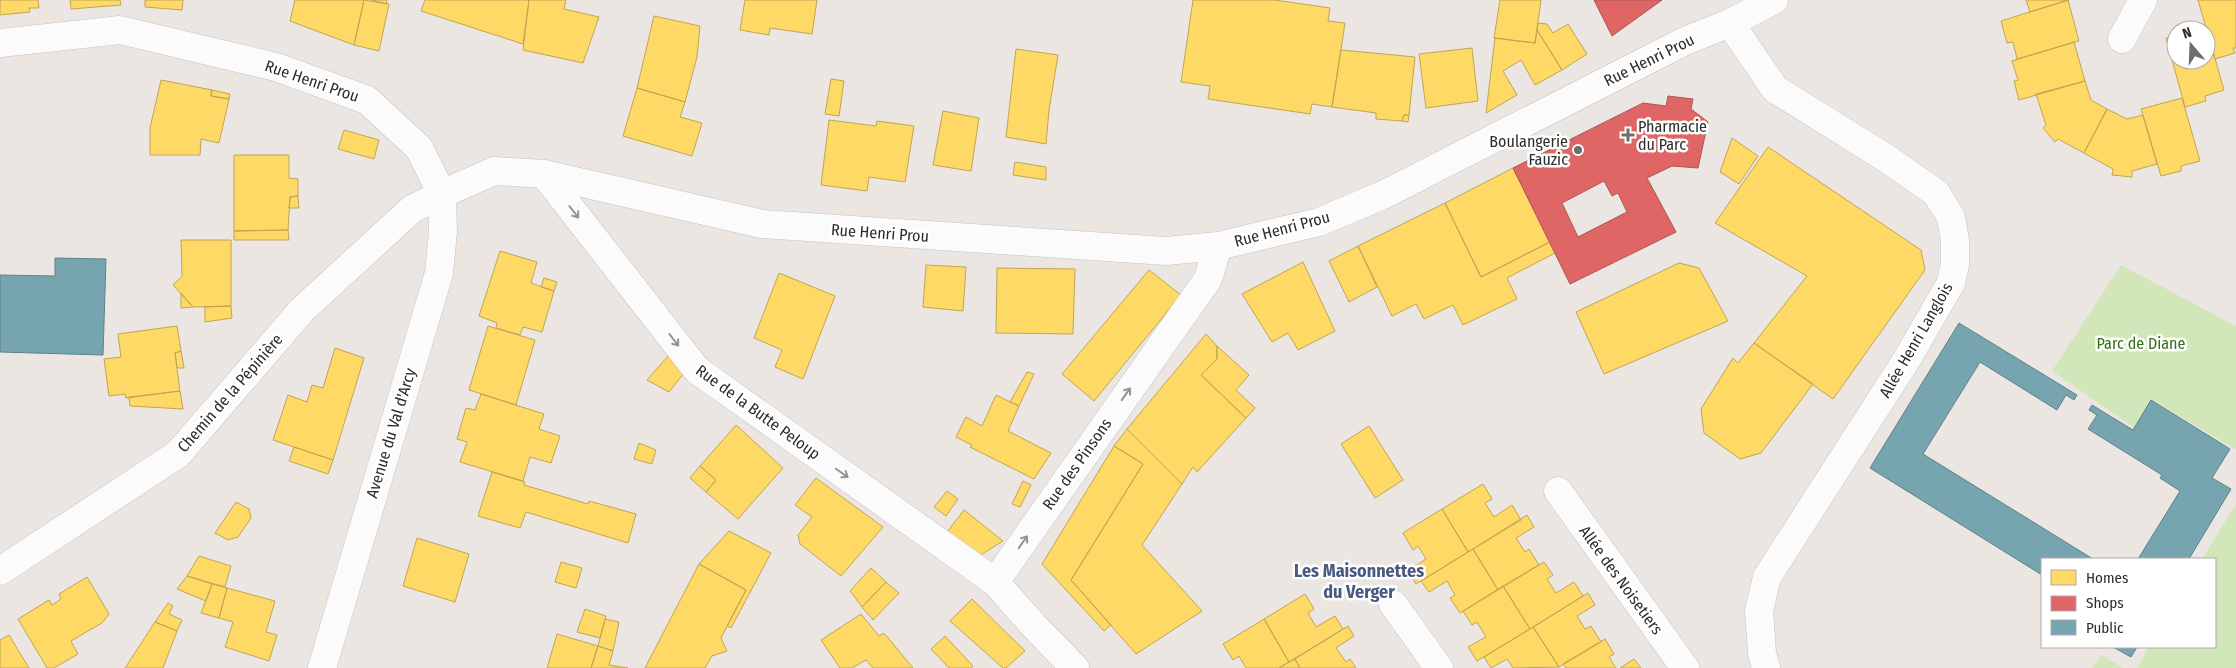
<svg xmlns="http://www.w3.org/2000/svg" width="2236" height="668" font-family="'Fira Sans Condensed',sans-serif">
	<rect width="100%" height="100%" fill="#ebe6e2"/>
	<!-- park -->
	<path fill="#d1e7b9" d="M2121,265L2236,326V450L2153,400L2136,429L2052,371Z
		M2236,504V668H2137L2149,647H2215V559H2202Z
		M2101,655L2123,668H2092Z"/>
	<!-- homes -->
	<path fill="#ffd966" stroke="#c0a555" d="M0,0H38L39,8H29L30,12L0,15Z
		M70,0H120L121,5L71,9Z
		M145,0H183L182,10L145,7Z
		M295,0H364L354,45L290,21Z
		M364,0L389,4L379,51L354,45Z
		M371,0H387L386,4Z
		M425,0H529L523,44L421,11Z
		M529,0H566L564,9L599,17L583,63L523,50Z
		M745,0H817L812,34L770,28L769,35L740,30Z
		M1193,0H1275L1330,8L1328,21L1345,23L1332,107L1312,104L1310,114L1208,99L1210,86L1181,82Z
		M1500,0H1541L1535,43L1494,38Z
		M2026,0H2069L2030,12Z
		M2068,0L2079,41L2017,59L2013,42L2007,43L2001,21Z
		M2198,0H2236V48H2233L2235,53L2215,59Z
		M654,16L700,26L697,57L685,102L637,88Z
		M1538,23L1547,24L1553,33L1568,24L1587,54L1562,70L1537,30Z
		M2206,27L2224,90L2205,96L2206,101L2185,107L2166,38L2176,36V60H2206V30H2196Z
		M1537,30L1562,70L1535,85L1521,60L1503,71L1517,95L1486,113L1495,38L1535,43Z
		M2074,42L2085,81L2019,100L2014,81L2018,80L2012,61Z
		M1472,48L1478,101L1426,108L1419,54Z
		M1016,49L1058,55L1049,110L1046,144L1006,137Z
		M1341,50L1415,57L1409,115H1404L1402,121L1376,119V113L1332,107Z
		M831,79L844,81L839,116L825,114Z
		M161,80L212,90L211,96L229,99L219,143L201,139L200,155H150V128Z
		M2085,81L2091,100L2107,109L2084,153L2058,139L2055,142L2043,128L2046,125L2036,94Z
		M637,88L685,102L680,117L702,123L692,156L623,136Z
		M212,90L230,94L229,99L211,96Z
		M2182,98L2200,161L2181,166V171L2161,176L2141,109Z
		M2107,109L2127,119L2143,115L2157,164L2132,171V177L2112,175L2113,169L2084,153Z
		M943,111L979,118L971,171L933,165Z
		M1404,115H1409L1408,122L1402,121Z
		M829,120L876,126L877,121L914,126L905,182L869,177L867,191L821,185Z
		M344,130L379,140L374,159L338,149Z
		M1732,138L1758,156L1739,184L1720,172Z
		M1768,147L1921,250L1925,270L1833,399L1754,343L1807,276L1715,223Z
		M234,155H289V178L298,179V196L290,197L288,230L234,231Z
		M1015,162L1046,167V180L1013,175Z
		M1513,168L1550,242L1481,277L1445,203Z
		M298,196L299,208H289L290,197Z
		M1445,203L1481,277L1550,242L1555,253L1507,278L1517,299L1463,325L1453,305L1424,319L1416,304L1392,316L1358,246Z
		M288,230L289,240H234V231Z
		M181,240H231V306L193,307L173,285L182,276Z
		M1358,246L1377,287L1349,302L1329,261Z
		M500,251L537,262L531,283L554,291L542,332L523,327L520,335L496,328L497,323L479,316Z
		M1303,262L1335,331L1298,350L1288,333L1272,342L1242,294Z
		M1679,263L1699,268L1728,321L1604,374L1576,312Z
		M926,265L966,267L963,311L923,307Z
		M997,268L1075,269L1073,334L996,333Z
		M1149,270L1181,295L1094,401L1062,374Z
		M779,273L835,296L803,379L775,367L782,350L754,338Z
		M544,278L557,282L554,291L541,287Z
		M181,293L193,307L181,308Z
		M231,306L232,318L205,322V307Z
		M177,326L181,351L175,353L180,391L126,398L125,394L109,396L104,359L121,357L118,334Z
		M488,326L535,340L516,405L469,390Z
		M1206,334L1217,346V359L1201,375L1246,418L1197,472L1193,467L1182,484L1127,429Z
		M1754,343L1813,384L1761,453L1740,459L1704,433L1701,409L1733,358L1738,363Z
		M1217,346L1249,375L1236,390L1255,408L1246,418L1201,375L1217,359Z
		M335,348L364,358L333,460L273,440L288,395L307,402L312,385L323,388Z
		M181,351L184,368H177L175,353Z
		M669,355L684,373L669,392L647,380Z
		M1027,372L1034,374L1019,406L1010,402Z
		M180,391L183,409L130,406L129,397Z
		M481,394L544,414L539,429L560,436L551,463L530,457L523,481L460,462L467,442L457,439L466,408L475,410Z
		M996,395L1019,406L1008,431L1051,453L1034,479L970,447L972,445L956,437L966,417L982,426Z
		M736,425L783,468L738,519L706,492L716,480L700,466Z
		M1369,426L1403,480L1375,498L1341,444Z
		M1127,429L1182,484L1142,545L1202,611L1136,654L1071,580L1143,464L1114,446Z
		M639,443L656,450L652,464L634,459Z
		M1114,446L1143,464L1071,580L1111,625L1104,631L1042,564Z
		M294,447L333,460L328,474L289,461Z
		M700,466L716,480L706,492L690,478Z
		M492,472L525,482L524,485L588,504L589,501L636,514L628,543L526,512L520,528L478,516Z
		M816,478L883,527L841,576L800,544L798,535L812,517L795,505Z
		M1023,481L1031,485L1020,507L1012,504Z
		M1483,484L1492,499L1485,503L1494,517L1512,505L1521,520L1468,552L1442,509Z
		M947,491L958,499L946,516L934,507Z
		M236,502L249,509L251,518L238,537L228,540L215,533Z
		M1442,509L1468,552L1416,584L1408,571L1426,559L1418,546L1413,550L1403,533Z
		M964,510L1003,541L979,556L947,532Z
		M1527,515L1534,527L1516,538L1525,552L1529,549L1539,565L1498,590L1473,549Z
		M729,531L771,553L731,628L727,626L746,590L699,564Z
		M417,538L469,554L455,602L403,586Z
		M1473,549L1498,590L1460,613L1450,598L1455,595L1447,581L1429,592L1421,581Z
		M199,556L231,566L225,587L187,576Z
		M561,562L582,568L576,588L555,582Z
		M1544,562L1553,575L1547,579L1556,593L1574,582L1583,596L1530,629L1503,586Z
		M699,564L746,590L721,638L727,651L712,656L705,668H645Z
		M871,568L886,582L862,607L850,591Z
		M187,576L212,584L206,601L177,589Z
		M87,577L109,614L102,623L71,641L78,654L54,668H47L18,619L49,600L52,605L61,599L59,594Z
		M886,582L899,593L873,620L862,607Z
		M212,584L227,588L219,618L201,613Z
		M1503,586L1530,629L1477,661L1468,647L1486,637L1477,622L1472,625L1463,611Z
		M227,588L275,601L266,632L277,635L269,661L225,647L233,622L219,618Z
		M1588,593L1595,605L1577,616L1585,629L1591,626L1601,642L1559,667L1533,627Z
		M1305,594L1314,609L1308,613L1316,627L1335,616L1343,629L1289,662L1264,619Z
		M972,599L1025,651L1006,668H1003L950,621Z
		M168,603L173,606L169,614L182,620L177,631L155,622Z
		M585,609L606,616L600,638L577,632Z
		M861,614L879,636L884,633L913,668H873L866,660L852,668H840L821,640Z
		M605,619L619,622L613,651L598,646Z
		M1264,619L1289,662L1279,668H1246L1239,656L1233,660L1223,644Z
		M155,622L177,631L163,668H125Z
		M1348,626L1354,636L1336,648L1346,662L1350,659L1356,668H1300L1295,659Z
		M1533,627L1559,667L1513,668L1507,659L1491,668L1484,657Z
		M557,634L598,646L591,668H547Z
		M9,635L29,668H0V640Z
		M945,636L973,666L971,668H949L931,649Z
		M1605,639L1614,654L1609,657L1616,668H1566L1563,664Z
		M598,646L613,651L609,665L628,668H591Z
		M1295,659L1300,668H1279L1289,662Z
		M1634,659L1641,668H1620Z"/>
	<!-- shops -->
	<path fill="#e06666" stroke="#a55" fill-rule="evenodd" d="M1594,0H1662L1612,36Z
		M1668,96L1693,99L1691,109L1708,122L1698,168L1672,166L1647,178L1676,232L1570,284L1513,168L1643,103L1666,106ZM1604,181L1612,196L1618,193L1627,212L1578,237L1562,203Z"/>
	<!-- public -->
	<path fill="#76a5af" stroke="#608188" d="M55,258L106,259L103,355L0,352V275L55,276Z
		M1959,323L2077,395L2074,400L2066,395L2057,410L1980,362L1923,454L2093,559H2042V575L1870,468Z
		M2151,400L2230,449L2212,478L2231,489L2189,559H2138L2180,491L2160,478L2162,475L2088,429L2097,415L2089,410L2092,405L2133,430Z
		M2113,647H2137L2131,657Z"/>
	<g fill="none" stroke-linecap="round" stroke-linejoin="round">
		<defs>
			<path id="pedestrian" d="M1558,491L1685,668
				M1393,604L1439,668"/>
			<path id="minor" d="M1730,23L1775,89L1889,160L1936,193L1951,217L1955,241V264L1951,283L1937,307L1907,359L1767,577L1759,611L1762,653L1766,668
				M2122,39L2143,0
				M0,43L120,30L276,67L367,100L419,148L442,194L494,171L544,174L762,224L1166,251L1218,246L1319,222L1383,195L1685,41L1730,23L1774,0
				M544,174L697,370L995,582L1035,627L1075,668
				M0,571L178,454L302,310L412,209L442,194L443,232L439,273L322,668
				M995,582L1208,279L1218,246"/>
		</defs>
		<!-- pedestrian casing -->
		<use href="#pedestrian" stroke="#c4c3c3" stroke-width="29"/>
		<!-- minor casing -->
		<use href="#minor" stroke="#c4c3c3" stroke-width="29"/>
		<!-- pedestrian -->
		<use href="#pedestrian" stroke="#fcfbfb" stroke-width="28"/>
		<!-- minor -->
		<use href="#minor" stroke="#fcfbfb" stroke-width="28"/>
	</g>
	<!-- one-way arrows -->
	<defs><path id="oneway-shaft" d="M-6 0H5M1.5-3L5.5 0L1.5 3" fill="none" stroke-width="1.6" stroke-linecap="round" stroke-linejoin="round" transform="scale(1.25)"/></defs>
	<g stroke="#949494">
		<use href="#oneway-shaft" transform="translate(574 212) rotate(52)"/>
		<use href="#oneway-shaft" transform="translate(674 340) rotate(52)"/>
		<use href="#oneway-shaft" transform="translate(1126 394) rotate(-55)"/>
		<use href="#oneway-shaft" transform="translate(842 473) rotate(35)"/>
		<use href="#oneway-shaft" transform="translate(1023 542) rotate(-55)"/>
	</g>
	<!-- markers -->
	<g fill="#6f6d6c" stroke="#fff" stroke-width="2">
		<path d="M1625.5 127.5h5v5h5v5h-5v5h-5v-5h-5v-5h5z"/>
		<circle cx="1578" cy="150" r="5"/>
	</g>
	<g text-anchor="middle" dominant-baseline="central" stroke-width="5" stroke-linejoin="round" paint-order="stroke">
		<!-- street labels -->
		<g font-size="16" fill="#2c2c2c" stroke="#fff">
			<text transform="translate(1649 60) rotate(-26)">Rue Henri Prou</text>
			<text transform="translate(312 81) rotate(19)">Rue Henri Prou</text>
			<text transform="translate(1282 229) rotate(-15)">Rue Henri Prou</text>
			<text transform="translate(880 233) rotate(4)">Rue Henri Prou</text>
			<text transform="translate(1916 340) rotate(-60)">Allée Henri Langlois</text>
			<text transform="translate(230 393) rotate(-49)">Chemin de la Pépinière</text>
			<text transform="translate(758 412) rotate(36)">Rue de la Butte Peloup</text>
			<text transform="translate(391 433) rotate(-73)">Avenue du Val d'Arcy</text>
			<text transform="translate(1077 464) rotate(-55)">Rue des Pinsons</text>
			<text transform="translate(1621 580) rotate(54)">Allée des Noisetiers</text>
		</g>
		<!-- poi labels -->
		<g font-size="16" fill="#2c2c2c" stroke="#fff" text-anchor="start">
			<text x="1638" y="126">Pharmacie<tspan x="1638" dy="18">du Parc</tspan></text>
			<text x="1568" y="141" text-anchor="end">Boulangerie<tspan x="1568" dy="18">Fauzic</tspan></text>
		</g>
		<!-- park labels -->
		<g font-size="16" fill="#327016" stroke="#fff">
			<text x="2141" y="343">Parc de Diane</text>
		</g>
		<!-- neighbourhood labels -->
		<g font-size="18" font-weight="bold" fill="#495981" stroke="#fff">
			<text x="1359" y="571">Les Maisonnettes<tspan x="1359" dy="21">du Verger</tspan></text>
		</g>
	</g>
	<!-- legend -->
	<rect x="2041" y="558" width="175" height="90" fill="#ffffff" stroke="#ababab"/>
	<rect x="2051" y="570" width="25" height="15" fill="#ffd966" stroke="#ababab"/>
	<text x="2086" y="583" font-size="15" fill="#2c2c2c">Homes</text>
	<rect x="2051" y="596" width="25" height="15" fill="#e06666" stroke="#ababab"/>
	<text x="2086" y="608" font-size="15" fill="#2c2c2c">Shops</text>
	<rect x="2051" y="620" width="25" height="15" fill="#76a5af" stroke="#ababab"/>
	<text x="2086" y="633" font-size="15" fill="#2c2c2c">Public</text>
	<!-- north arrow -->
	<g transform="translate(2191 45) rotate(341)"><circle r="24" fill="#ffffff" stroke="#ababab"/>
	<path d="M0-4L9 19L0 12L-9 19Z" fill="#6f6d6c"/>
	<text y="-8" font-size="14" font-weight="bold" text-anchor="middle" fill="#2c2c2c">N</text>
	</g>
</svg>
